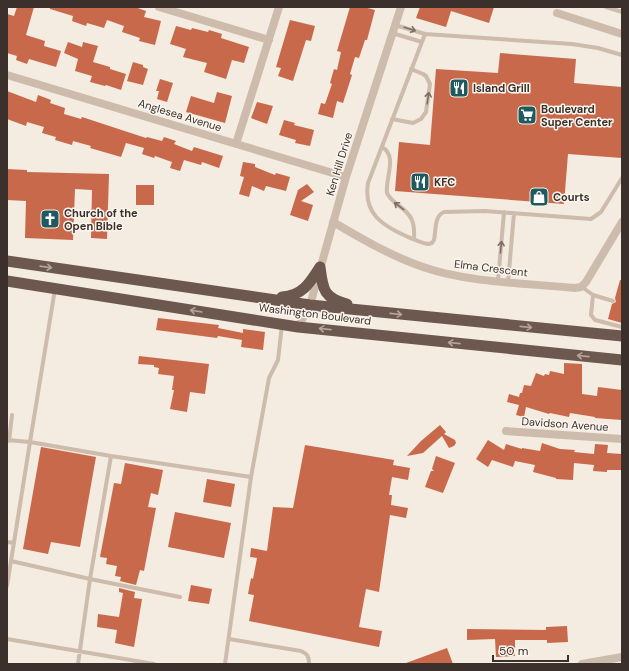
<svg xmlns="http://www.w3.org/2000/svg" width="629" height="671" font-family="'DM Sans',sans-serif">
	<rect width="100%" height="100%" fill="#f4ebe1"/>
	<!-- building -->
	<path fill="#c8694b" d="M17,7H34L26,35L45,41L44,46L61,51L56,67L29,59L27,64L16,60L17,56L7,53V14L14,16Z
		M50,7H135L146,11L144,17L161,21L155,45L139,41L140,38L122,32L124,26L107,20L104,28L87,23L86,26L72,21L73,16L50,9Z
		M350,7H364L375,10L367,40H365L359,58L355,57L350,74L352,75L343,103L337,101L333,118L318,114L321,103L325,104L332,84L330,83L334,69L337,70L341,52L337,51Z
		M420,7H494L489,23L451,11L446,27L416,18Z
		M290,20L315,26L311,41L306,40L293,81L278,76L281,68L276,67Z
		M176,26L191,30L192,28L208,32L209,30L222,34L221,38L249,47L244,63L232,60L226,79L204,72L207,63L183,57L186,49L170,44Z
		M68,42L82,47L83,42L98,46L93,62L110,67V69L126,74L121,90L106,85L105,86L90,82L92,76L75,71L78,59L64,53Z
		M500,53L576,59L574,83L622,87V158L568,154L564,204L395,191L399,142L430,145L436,69L498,73Z
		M133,62L143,65V67L148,69L143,85L127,81Z
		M160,79L173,83L167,102L157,99L159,91H156Z
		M7,91L36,102L38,95L51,100L50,103L65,108L64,114L81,119L82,117L146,138L147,137L162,141L164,137L176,141L174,144L192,151L194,147L223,156L219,168L202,162L201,165L184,160L180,171L170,168L172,162L155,156L154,158L142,154L144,148L126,143L121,157L90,148L91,146L73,141L72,145L55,140L56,137L42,133L44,127L27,122L26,126L7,119Z
		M217,92L232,96L225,123L186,112L191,96L214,103Z
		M257,102L273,106L267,124L251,118Z
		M284,120L295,123L294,125L314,130L310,146L295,143L296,140L279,135Z
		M243,162L255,164V167L275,175L276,173L290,177L286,191L266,186L264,191L252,186L249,197L239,194L244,177L240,176Z
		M7,169L27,170V172L109,174L107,239L91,238L92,190L75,189L73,240L25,238L26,201L7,200Z
		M307,184L314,192L301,201L313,205L308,221L290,215L298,190Z
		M136,185H154V205H136Z
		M620,280H622V323L608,319L612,304L616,302L615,298Z
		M158,318L219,325L218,328L243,333V329L265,332L263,350L241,347L242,340L218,336L217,338L156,330Z
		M139,356L209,364L205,394L190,392L187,412L170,409L174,390H172L174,376L158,374L159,368L154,367V365L138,364Z
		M564,363L582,364V394L597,396L598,387L622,390V420L595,418V417L570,413L569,417L550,413L549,414L526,407L524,417L516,415L519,405L507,402L509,394L519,397L520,393H522L524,385L531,386L536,373L544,376L545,374L549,375L550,371L564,374Z
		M440,425L446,432L444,434L455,440L456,443L454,446L449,448L442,436L423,453L407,456L421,441Z
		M488,440L504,450L506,444L522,449V448L540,451L542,443L560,449L575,450L574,452L594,454L595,444L608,445L607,453L622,454V470H607V472L593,471L594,465L574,463L573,480L556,479V478L533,472L535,465L515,461L513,467L492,460L488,467L476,459Z
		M305,445L394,460L393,465L410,468L408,480L392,477L389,495H392L391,505L408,508L406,518L390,515L379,592L366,589L359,627L382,631L379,647L249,621L254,595L248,594L251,578L253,579L257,558L250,557L251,548L267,551L273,507L293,508Z
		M41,447L96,457L80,547L51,542L48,554L23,549Z
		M436,456L455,463L443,493L425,487L431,471H434L432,469Z
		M125,463L163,470L158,495L151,493L148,507L156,508L144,571L140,570L136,585L120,581L121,577L115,576L117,566L106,564L107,558L100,557L114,483L121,484Z
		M207,479L235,484L231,507L203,502Z
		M175,512L231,523L224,558L168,547Z
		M191,585L212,589L209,604L188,601Z
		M119,588L135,592L134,598L142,599L134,647L115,643L117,630L97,627L98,614L119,617L123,593L119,592Z
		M567,626L568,642L547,643V640H515V656L496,657L495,639L467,640V629L546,630V627Z
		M447,648L453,664H407L406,663Z"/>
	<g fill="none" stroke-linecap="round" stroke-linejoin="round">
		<!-- service -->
		<path stroke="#cdbbac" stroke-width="4" d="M606,7L622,12
			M395,25L425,34L572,44L598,48L622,55
			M392,33L422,42
			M425,34L368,183C363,214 383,226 408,237C414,239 421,243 428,244L432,243L434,240C436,231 434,216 444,212L485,211L591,219L601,212L622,178
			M392,119L413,123L421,119L426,112L430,84L426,76L423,74L411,69
			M382,147C398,156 385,178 387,193C390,199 394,202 398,205C412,215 415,222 414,239
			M498,281L504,212
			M508,282L514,213
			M582,287L593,295L613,301
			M55,289L30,442L111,456L251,477L269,378L278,360L282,325
			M593,295L591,315L595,320L622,327
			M7,440L30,442L11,561
			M9,441L12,415
			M7,542L14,543
			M7,586L11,561L90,579L111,456
			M7,639L154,664
			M229,639L301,651C308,654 309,657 309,664
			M78,664L90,579L180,597
			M225,664L251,477"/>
		<!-- minor -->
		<path stroke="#cdbbac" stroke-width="8" d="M159,7L269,40
			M557,13L622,34
			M7,75L346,177
			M236,144L279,7
			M333,222C362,239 391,256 423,267C469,283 526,283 575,288L581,287L586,282L622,222
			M298,327L310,305L346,177L401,7
			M506,431L622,439
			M582,664L622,657"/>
		<!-- trunk -->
		<path stroke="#6c584f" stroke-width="11" d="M7,261L310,305L622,336
			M320,267C323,289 323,298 347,304
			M7,281L298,327L622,360
			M282,297C302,296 310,283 320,267"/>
	</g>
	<!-- one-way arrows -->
	<defs><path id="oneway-shaft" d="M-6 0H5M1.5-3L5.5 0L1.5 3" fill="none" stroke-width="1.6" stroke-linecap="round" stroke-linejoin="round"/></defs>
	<g stroke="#7d6f65">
		<use href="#oneway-shaft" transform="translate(410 29) rotate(18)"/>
		<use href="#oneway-shaft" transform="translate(428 98) rotate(-82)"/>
		<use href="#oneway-shaft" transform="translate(399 206) rotate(-143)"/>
		<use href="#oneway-shaft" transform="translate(501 247) rotate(-85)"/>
	</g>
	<g stroke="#b4a69e">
		<use href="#oneway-shaft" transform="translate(46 267) rotate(8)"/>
		<use href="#oneway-shaft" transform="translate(196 311) rotate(-171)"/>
		<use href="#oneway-shaft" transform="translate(396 314) rotate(6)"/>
		<use href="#oneway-shaft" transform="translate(526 327) rotate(6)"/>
		<use href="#oneway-shaft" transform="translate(325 329) rotate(-174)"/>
		<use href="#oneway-shaft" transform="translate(454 343) rotate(-174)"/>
		<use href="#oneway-shaft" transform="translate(583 356) rotate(-174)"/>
	</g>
	<!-- icons -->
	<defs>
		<symbol id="restaurant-square" viewBox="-11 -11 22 22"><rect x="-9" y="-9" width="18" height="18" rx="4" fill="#1f5a5e" stroke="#fbf5ee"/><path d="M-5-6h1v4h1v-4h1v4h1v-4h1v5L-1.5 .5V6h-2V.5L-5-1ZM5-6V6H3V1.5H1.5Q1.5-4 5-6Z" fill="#fff"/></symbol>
		<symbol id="supermarket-square" viewBox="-11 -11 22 22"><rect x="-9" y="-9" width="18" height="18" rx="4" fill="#1f5a5e" stroke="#fbf5ee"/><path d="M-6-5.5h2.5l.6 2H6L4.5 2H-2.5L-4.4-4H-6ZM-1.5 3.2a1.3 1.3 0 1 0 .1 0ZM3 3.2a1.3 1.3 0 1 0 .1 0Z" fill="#fff"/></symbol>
		<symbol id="shop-square" viewBox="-11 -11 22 22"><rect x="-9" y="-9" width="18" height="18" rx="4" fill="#1f5a5e" stroke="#fbf5ee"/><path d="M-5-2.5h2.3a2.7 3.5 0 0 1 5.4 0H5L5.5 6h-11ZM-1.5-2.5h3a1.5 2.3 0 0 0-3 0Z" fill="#fff"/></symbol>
		<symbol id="church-square" viewBox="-11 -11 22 22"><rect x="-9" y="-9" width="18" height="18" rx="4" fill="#1f5a5e" stroke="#fbf5ee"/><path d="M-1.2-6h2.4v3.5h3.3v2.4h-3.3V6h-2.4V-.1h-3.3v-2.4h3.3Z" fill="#fff"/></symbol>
	</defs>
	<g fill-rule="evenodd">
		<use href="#restaurant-square" x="448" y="77" width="22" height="22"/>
		<use href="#supermarket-square" x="516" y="104" width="22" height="22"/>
		<use href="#restaurant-square" x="409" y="171" width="22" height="22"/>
		<use href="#shop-square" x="528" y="186" width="22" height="22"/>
		<use href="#church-square" x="39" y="208" width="22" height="22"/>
	</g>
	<g text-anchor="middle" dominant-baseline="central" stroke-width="3" stroke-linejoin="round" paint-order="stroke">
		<!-- poi labels -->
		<g font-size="11" font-weight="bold" fill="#3b302b" stroke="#fbf5ee" text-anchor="start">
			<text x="473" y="88">Island Grill</text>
			<text x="541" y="109">Boulevard<tspan x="541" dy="13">Super Center</tspan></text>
			<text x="434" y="182">KFC</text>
			<text x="553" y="197">Courts</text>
			<text x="64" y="213">Church of the<tspan x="64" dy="13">Open Bible</tspan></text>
		</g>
		<!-- street labels -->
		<g font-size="11" fill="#3b302b" stroke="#fbf5ee">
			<text transform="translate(180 115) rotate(17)">Anglesea Avenue</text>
			<text transform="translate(339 164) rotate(-73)">Ken Hill Drive</text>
			<text transform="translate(491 268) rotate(7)">Elma Crescent</text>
			<text transform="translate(315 314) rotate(7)">Washington Boulevard</text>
			<text transform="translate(565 424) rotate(4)">Davidson Avenue</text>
		</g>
	</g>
	<!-- border -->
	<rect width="629" height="671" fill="none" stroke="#3b302b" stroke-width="16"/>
	<!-- scale -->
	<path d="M493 655v6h75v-6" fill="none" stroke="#3b302b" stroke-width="2"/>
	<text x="499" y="655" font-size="12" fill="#3b302b" stroke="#fbf5ee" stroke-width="3" paint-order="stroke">50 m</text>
</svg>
